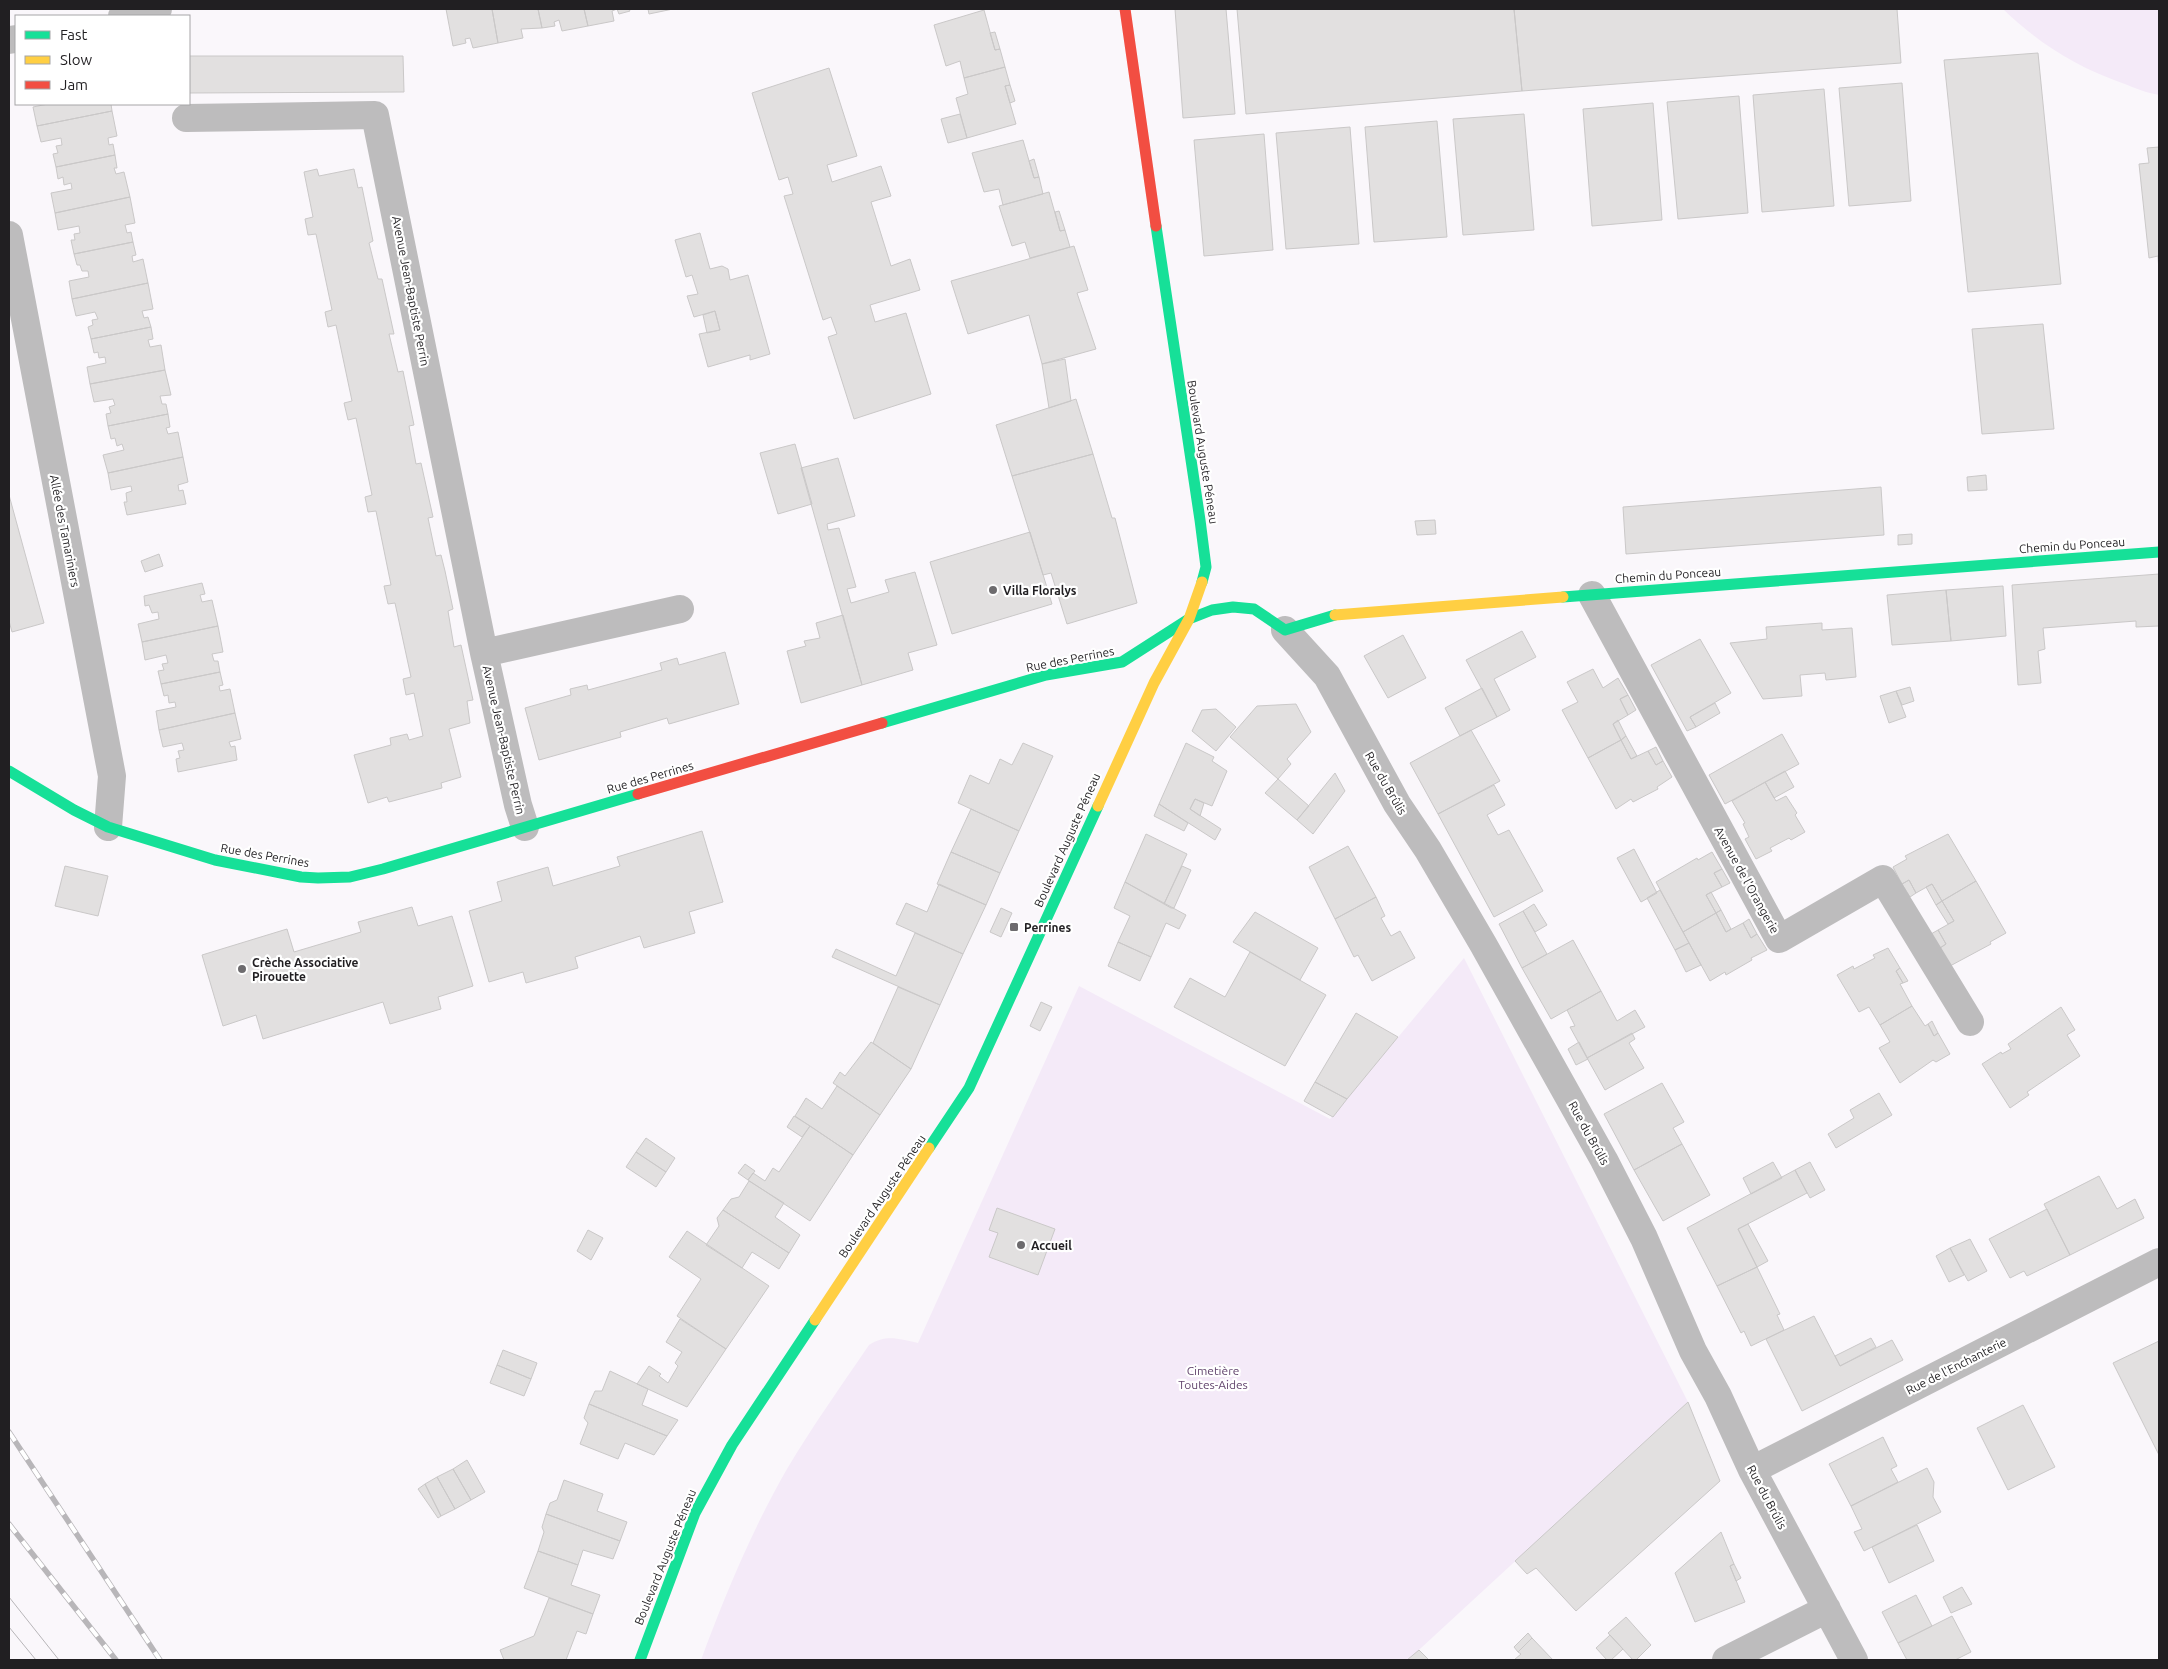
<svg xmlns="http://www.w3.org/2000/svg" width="2168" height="1669" font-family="Ubuntu,sans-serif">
	<rect width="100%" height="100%" fill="#faf7fb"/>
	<!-- green -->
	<path fill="#f4eaf8" d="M2003,9H2159V95C2147,93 2135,88 2122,83C2076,67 2038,43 2003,9Z
		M1464,958L1688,1402L1408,1660H701C725,1595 752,1530 787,1469C812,1427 841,1386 869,1345C886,1334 899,1339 918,1343L1079,986L1330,1119Z"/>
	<!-- building -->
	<path fill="#e2e0e0" stroke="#cac8c8" d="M446,9H492L498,43L473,48L470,38L465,39L466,43L453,46Z
		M492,9H538L542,28L521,29L523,38L498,43Z
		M538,9H584L588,26L562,31L559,20L554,22L555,26L542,28Z
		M584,9H629L630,11L619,14L617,9L612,11L614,21L588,26Z
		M648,9H673L649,14Z
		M1175,9H1226L1235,114L1183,118Z
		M1237,9H1514L1522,91L1246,114Z
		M1514,9H1897L1901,63L1522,91Z
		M984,10L995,50L1000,49L1005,67L964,78L960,61L946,66L934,25Z
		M995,32L1000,49L995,50L990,33Z
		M2038,53L2061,284L1968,292L1944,60Z
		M189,56H403L404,92L189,93Z
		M1005,67L1010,85L1005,86L1016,124L967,138L956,98L968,94L964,78Z
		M829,68L857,156L827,165L832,182L881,166L891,196L871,202L891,266L910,259L920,290L870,305L875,322L906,313L931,394L854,419L828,337L837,334L831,317L823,320L784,196L793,194L788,177L779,180L752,93Z
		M1902,83L1911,201L1849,206L1839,88Z
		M1010,85L1015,101L1010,103L1005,86Z
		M1824,89L1834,206L1762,212L1753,95Z
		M1739,96L1748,213L1678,219L1667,102Z
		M1653,103L1662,220L1592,226L1583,109Z
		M48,104H111L112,111L37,126L33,107Z
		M112,111L117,136L108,138L109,145L113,144L115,155L56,167L53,154L58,153L56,146L62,145L61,138L41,142L37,126Z
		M960,114L967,138L948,143L941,119Z
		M1524,114L1534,230L1463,235L1453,119Z
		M1437,121L1447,237L1374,242L1365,127Z
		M1350,127L1359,244L1286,249L1276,133Z
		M1264,134L1273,250L1204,256L1194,140Z
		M1023,140L1034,178L1039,177L1043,194L1003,205L999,189L984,192L972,153Z
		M2159,147V272L2158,256L2149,258L2139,164L2149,163L2147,148Z
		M115,155L117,168H114L116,174L124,172L130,197L55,213L51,193L72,189L71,183L64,185L63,177L58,179L56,167Z
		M1034,159L1039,177L1034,178L1029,161Z
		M317,169L319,176L354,169L358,188L362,187L373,241L369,243L378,279H382L394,334H389L398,372L403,371L414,425L409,426L416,464L421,463L433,517L428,518L436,556L441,555L445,571L453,609L448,611L454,647L461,645L473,700L467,701L470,723L449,729L461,777L441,783L442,788L389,802L387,797L368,803L354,755L391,745L390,738L407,734L409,740L423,736L414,693L406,695L403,679L411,677L395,603L388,604L384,586L391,585L376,511L368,512L365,497L372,495L356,418L348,420L344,403L352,401L336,325L328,327L325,312L332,310L316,234L308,235L305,219L313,217L304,172Z
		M1049,192L1060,231L1065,230L1070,247L1030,258L1025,242L1012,246L999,206Z
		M130,197L135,223L125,225L127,233L131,232L133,242L74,254L71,240H75L74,234L80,233L79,226L58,230L55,213Z
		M1059,211L1065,230L1060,231L1055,212Z
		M700,233L710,269L722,266L728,269L730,280L748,275L770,354L750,360V355L708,367L699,334L720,330L715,311L694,317L687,296L698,294L692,275L686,277L675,240Z
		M133,242L136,255L132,256L133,262L143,259L148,283L72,299L69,281L89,277L88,271H82L80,265H77L74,254Z
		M1074,246L1088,290L1077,293L1096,349L1042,364L1029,315L968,334L951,281Z
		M148,283L153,309L142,311L144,318L148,317L151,327L91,339L88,327L93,325L92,320L98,319L95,312L76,316L72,299Z
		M715,311L720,330L707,333L703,315Z
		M2043,324L2054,429L1982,434L1972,329Z
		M151,327L153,339L148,340L150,347L161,345L165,370L90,384L87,367L106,363L105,357L99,358L98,352L94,353L91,339Z
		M1065,359L1071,401L1049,408L1042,364Z
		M165,370L171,395L160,396L162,404H166L168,414L108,426L106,414L111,413L109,407L115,405L113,399L94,402L90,384Z
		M1076,399L1093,454L1012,476L996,425Z
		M168,414L170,427L166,428L168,434L178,432L183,457L108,473L103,455L124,450L122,444L117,446L115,438L111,439L108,426Z
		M795,444L812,504L778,514L760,453Z
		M1093,454L1112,518H1115L1137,603L1067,624L1051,573L1043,575L1012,476Z
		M183,457L188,482L178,485L179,491L183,490L186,504L127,515L124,502H127L126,493L132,491L131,486L111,490L108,473Z
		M838,458L855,516L827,524L828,530L839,528L856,587L847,589L851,603L889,592L885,580L915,572L937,645L908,653L913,670L862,685L801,468Z
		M1986,475L1987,490L1968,491L1967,477Z
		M1881,487L1884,535L1626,554L1623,507Z
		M9,495L44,623L12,632L9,621Z
		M1435,520L1436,534L1417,535L1415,521Z
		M1030,532L1052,604L952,634L930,562Z
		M1912,534V544L1898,545V535Z
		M159,554L163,566L145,572L141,561Z
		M2159,574V626L2136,627V621L2043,628L2045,649L2038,651L2041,683L2018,685L2012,585Z
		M202,583L205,594L200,595L202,602L212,600L218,626L142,642L138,624L159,619L158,612L152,613L149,605L145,606L144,596Z
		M2003,586L2006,636L1951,641L1946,590Z
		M1946,590L1951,641L1892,645L1887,595Z
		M843,615L862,685L801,703L787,651L806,646L804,641L820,638L816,623Z
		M1822,623V630L1852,628L1856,677L1826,680L1825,673L1800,675L1802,696L1763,699L1730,643L1767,639L1766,627Z
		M218,626L223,652L212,654L214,661H218L220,672L161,684L158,671L164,670L162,664L168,663L166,655L145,660L142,642Z
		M1522,631L1536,657L1494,679L1510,710L1497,717L1466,660Z
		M1403,635L1426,678L1388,698L1364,656Z
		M1700,639L1731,693L1690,717L1696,727L1687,731L1651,665Z
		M725,652L739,704L669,724L667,718L620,732L621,737L539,760L525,708L571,695L570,689L587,685L588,690L662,670L660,663L677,658L679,665Z
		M1593,669L1603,688L1618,678L1628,695L1620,699L1628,715L1613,724L1621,740L1588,758L1562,710L1578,702L1567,682Z
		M220,672L223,685L219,686L220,691L230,689L235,713L159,730L156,711L176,707L175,702L169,703L168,695L164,696L161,684Z
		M1910,687L1914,701L1902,705L1896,691Z
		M1482,688L1497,717L1460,736L1445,708Z
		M1896,691L1906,717L1889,723L1880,696Z
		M1628,695L1636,710L1628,715L1620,699Z
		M1715,703L1720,713L1696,727L1690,717Z
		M1296,704L1311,732L1287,759L1291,764L1278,779L1230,737L1257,706Z
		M1216,709L1236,727L1216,751L1192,731L1202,710Z
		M235,713L241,739L229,742L231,747L235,746L237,760L178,772L176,759L180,758L178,751L184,750L182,743L163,747L159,730Z
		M1618,720L1626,736L1621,740L1613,724Z
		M1471,730L1500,781L1438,814L1410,763Z
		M1782,734L1799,764L1725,804L1709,775Z
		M1626,736L1637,756L1631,759L1621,740Z
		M1621,740L1631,759L1648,751L1656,765L1663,761L1672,777L1657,787L1658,789L1633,802L1631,799L1616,809L1588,758Z
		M1023,743L1053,756L1019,831L958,803L970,775L989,784L1000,759L1012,765Z
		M1186,743L1214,757L1212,761L1227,771L1212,806L1195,799L1190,809L1221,829L1215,840L1159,804Z
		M1656,747L1663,761L1656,765L1648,751Z
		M1785,771L1794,787L1774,798L1765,782Z
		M1335,773L1345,791L1313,834L1297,820Z
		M1278,779L1309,806L1297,820L1265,793Z
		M1765,782L1776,801L1786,796L1797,813L1795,815L1805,832L1791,840L1789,838L1770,848L1772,851L1756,859L1745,839L1749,837L1743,824L1745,823L1732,801Z
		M1494,785L1505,805L1487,815L1498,835L1509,830L1543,891L1494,917L1438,814Z
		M1195,799L1204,803L1200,816L1190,809Z
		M1159,804L1188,823L1184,831L1154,816Z
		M971,809L1019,831L1000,873L951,852Z
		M702,831L723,902L689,912L695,933L644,948L640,936L575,957L578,968L526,983L523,972L489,982L469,911L502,901L497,882L548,867L553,886L620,866L617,857Z
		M1146,834L1187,854L1164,904L1125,882Z
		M1948,834L1976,881L1942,901L1932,884L1916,893L1909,880L1902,884L1893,867L1907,859L1905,856Z
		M1348,846L1376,897L1335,919L1309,867Z
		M1634,849L1657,893L1641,902L1617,858Z
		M951,852L1000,873L986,905L937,884Z
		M1712,852L1722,869L1714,873L1722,887L1706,895L1716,913L1683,932L1656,882L1697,858L1698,860Z
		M65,866L108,876L98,916L55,906Z
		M1182,866L1191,870L1174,908H1171L1164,904Z
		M1722,869L1730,883L1722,887L1714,873Z
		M1909,880L1916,893L1910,897L1902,884Z
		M1976,881L2006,933L1990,942L1991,944L1950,966L1940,948L1946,944L1938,930L1954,921L1942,901Z
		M1125,882L1186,915L1179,929L1166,923L1151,957L1118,942L1130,916L1114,908Z
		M939,884L986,905L963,954L896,924L906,903L927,912Z
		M1932,884L1942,901L1936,905L1926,887Z
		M1660,890L1689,943L1675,950L1647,898Z
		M1711,892L1721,910L1716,913L1706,895Z
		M1376,897L1385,916L1381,918L1391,936L1400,931L1415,958L1372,981L1358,955L1354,957L1335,919Z
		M1942,901L1954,921L1948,924L1936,905Z
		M1534,904L1547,925L1535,932L1523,911Z
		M412,907L418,926L452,916L473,986L438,997L441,1009L390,1024L383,1002L263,1039L256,1015L223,1026L202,955L287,929L294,952L361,932L358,922Z
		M1001,908L1012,913L1001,937L990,932Z
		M1721,910L1731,929L1726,932L1716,913Z
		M1523,911L1547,954L1522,968L1499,924Z
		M1255,912L1318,948L1300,980L1233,942Z
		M1716,913L1726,932L1743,923L1751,938L1757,934L1767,950L1751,958L1752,960L1726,975L1725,972L1710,981L1683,932Z
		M1749,919L1757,934L1751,938L1743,923Z
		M1938,930L1946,944L1940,948L1931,934Z
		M915,933L963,954L940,1005L832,957L836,949L896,976Z
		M1573,940L1601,991L1551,1019L1522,968Z
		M1118,942L1151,957L1140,981L1108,966Z
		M1689,943L1701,965L1686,972L1675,950Z
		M1888,948L1900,968L1896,971L1903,983L1900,984L1912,1006L1880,1025L1869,1007L1859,1012L1837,975L1853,966L1854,969L1875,958L1873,955Z
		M1250,952L1326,995L1285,1066L1174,1007L1190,978L1225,997Z
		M1900,968L1908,981L1903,983L1896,971Z
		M898,987L940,1005L911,1069L873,1043Z
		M1601,991L1617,1021L1635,1010L1645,1027L1587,1058L1570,1027L1575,1026L1567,1010Z
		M1041,1002L1052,1007L1040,1031L1030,1026Z
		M1912,1006L1925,1026L1928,1024L1934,1036L1938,1033L1950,1054L1936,1062L1933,1060L1900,1083L1879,1048L1890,1042L1880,1025Z
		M2061,1007L2075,1030L2067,1035L2080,1056L2027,1092L2029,1095L2010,1108L1982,1064L2001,1052L2002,1054L2011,1049L2008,1044Z
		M1356,1013L1398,1037L1347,1099L1315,1082Z
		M1932,1021L1938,1033L1934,1036L1928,1024Z
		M1632,1033L1635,1039L1629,1043L1644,1068L1605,1090L1587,1058Z
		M871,1042L911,1069L880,1115L833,1083L840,1072L845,1076Z
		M1579,1042L1588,1059L1576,1065L1568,1049Z
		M1315,1082L1347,1099L1333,1117L1304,1101Z
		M1662,1083L1684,1122L1673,1128L1682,1144L1634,1170L1604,1114Z
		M837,1086L880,1115L853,1155L795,1116L806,1098L822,1109Z
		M1879,1093L1892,1115L1836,1148L1828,1134L1854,1118L1850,1110Z
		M794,1116L810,1126L802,1137L787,1127Z
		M810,1126L853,1155L810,1221L748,1180L753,1173L765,1181L773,1168L779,1172Z
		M646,1138L675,1158L666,1172L636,1152Z
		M1682,1144L1710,1195L1663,1221L1634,1170Z
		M636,1152L666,1172L656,1187L626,1167Z
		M1773,1162L1782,1178L1751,1194L1743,1178Z
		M1810,1162L1825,1190L1810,1198L1795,1170Z
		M745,1164L755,1171L748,1180L738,1173Z
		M1795,1170L1807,1193L1738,1229L1757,1267L1717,1286L1687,1228Z
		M2099,1176L2117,1209L2135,1199L2144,1218L2070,1255L2044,1204Z
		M749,1181L784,1203L775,1217L800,1235L789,1253L723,1210L731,1199L739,1197Z
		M997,1208L1055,1229L1038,1275L989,1257L998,1233L989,1230Z
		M2047,1209L2070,1255L2027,1276L2024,1271L2010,1278L1989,1239Z
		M723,1210L789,1253L779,1269L752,1252L742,1268L706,1245L719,1226L717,1218Z
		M1748,1224L1768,1261L1757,1267L1738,1229Z
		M588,1230L603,1238L591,1260L577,1251Z
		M687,1231L769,1286L726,1349L677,1316L701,1279L669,1257Z
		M1970,1239L1987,1271L1968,1281L1950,1248Z
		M1950,1248L1964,1275L1949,1282L1936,1256Z
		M1757,1267L1780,1314L1777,1315L1784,1330L1751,1346L1744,1331L1741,1333L1717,1286Z
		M1814,1316L1840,1366L1892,1340L1903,1360L1802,1411L1766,1339Z
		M680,1319L726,1349L687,1407L637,1384L649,1366L661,1374L659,1376L668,1383L678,1366L675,1363L682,1352L666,1342Z
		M1871,1338L1876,1347L1840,1366L1835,1356Z
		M2159,1341V1455L2113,1363Z
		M503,1350L537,1363L531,1379L497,1365Z
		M497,1365L531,1379L524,1396L490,1383Z
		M610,1371L648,1389L642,1405L678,1420L667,1436L589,1404L595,1391H602Z
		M1688,1402L1720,1481L1576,1611L1536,1568L1527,1574L1515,1561Z
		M589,1404L667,1436L654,1455L625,1443L618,1459L580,1444L588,1423L584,1418Z
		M2023,1405L2055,1467L2008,1490L1977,1428Z
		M1883,1437L1897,1466L1891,1469L1898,1482L1851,1506L1829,1464Z
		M467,1460L485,1492L471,1500L453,1469Z
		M1927,1468L1934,1482L1933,1497L1941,1512L1864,1551L1854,1532L1862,1529L1851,1506Z
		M453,1469L471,1500L455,1509L437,1477Z
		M437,1477L455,1509L441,1516L425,1484Z
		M564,1480L603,1494L597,1511L627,1522L620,1541L546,1514L550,1503L557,1500Z
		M425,1484L441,1516L438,1518L418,1489Z
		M546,1514L620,1541L613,1559L583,1550L578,1565L538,1551L544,1532L542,1527Z
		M1917,1525L1934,1561L1889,1583L1872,1547Z
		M1721,1532L1734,1564L1730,1566L1745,1602L1695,1622L1675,1573Z
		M538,1551L578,1565L571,1585L600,1595L593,1614L524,1588Z
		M1734,1564L1741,1578L1736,1581L1730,1566Z
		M1962,1587L1972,1604L1951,1613L1943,1597Z
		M1916,1595L1932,1626L1898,1643L1882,1612Z
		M549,1598L593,1614L586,1634L577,1631L566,1660H504L500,1650L534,1636Z
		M1952,1616L1971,1652L1955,1660H1907L1898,1643Z
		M1626,1617L1651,1645L1636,1660H1633L1608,1633Z
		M1528,1633L1532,1638L1518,1652L1514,1647Z
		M1610,1635L1623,1649L1611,1660H1607L1596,1648Z
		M1532,1638L1553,1660H1514L1521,1654L1518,1652Z
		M1419,1650L1429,1660H1407Z"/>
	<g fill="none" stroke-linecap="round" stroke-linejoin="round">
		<!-- street -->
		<path stroke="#bdbcbd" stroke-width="28" d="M122,16L158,9
			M9,40L16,39
			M186,118L375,115L484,653L518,805L525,827
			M9,235L112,776L108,827
			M1592,595L1779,939L1883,879L1970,1022
			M1285,630L1327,676L1397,804L1428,850L1483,944L1604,1160L1644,1238L1693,1351L1718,1396L1752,1470L1854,1660
			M484,653L680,609
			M1752,1470L2159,1262
			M1726,1660L1827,1609"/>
		<!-- fast -->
		<path stroke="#16e098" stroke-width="11" d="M1156,226L1200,520L1206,567L1202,582
			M1563,597L2159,552
			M882,723L1046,675L1122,662L1189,619L1212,610L1233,607L1254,609L1285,630L1335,615
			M9,771L74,810L108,827L215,860L301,877L318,878L350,877L383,869L638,794
			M929,1148L969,1088L1098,806
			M640,1660L695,1513L732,1445L815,1320"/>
		<!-- slow -->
		<path stroke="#ffcf43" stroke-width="11" d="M1335,615L1563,597
			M1098,806L1154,683L1189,619L1202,582
			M815,1320L929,1148"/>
		<!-- jam -->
		<path stroke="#f24e42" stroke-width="11" d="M1125,9L1156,226
			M638,794L882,723"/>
		<!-- tram -->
		<path stroke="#b8b6b9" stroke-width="1" d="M9,1597L59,1660
			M9,1627L36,1660"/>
		<defs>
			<path id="rail" d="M9,1432L160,1660
				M9,1524L116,1660"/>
		</defs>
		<!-- rail casing -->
		<use href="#rail" stroke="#b8b6b9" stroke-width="5.5"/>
		<!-- rail -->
		<use href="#rail" stroke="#fff" stroke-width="4" stroke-dasharray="11" stroke-linecap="butt"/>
	</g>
	<!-- markers -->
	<g fill="#6d6b6e" stroke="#fff" stroke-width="2">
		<circle cx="993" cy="590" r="5"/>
		<rect x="1009" y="922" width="10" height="10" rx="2.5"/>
		<circle cx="242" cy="969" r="5"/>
		<circle cx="1021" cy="1245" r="5"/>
	</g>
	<g text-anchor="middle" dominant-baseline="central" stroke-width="4.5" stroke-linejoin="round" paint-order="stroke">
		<!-- street labels -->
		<g font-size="12" fill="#211f22" stroke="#fff">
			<text transform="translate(411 291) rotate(79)">Avenue Jean-Baptiste Perrin</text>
			<text transform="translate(1203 452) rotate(81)">Boulevard Auguste Péneau</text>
			<text transform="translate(65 531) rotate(79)">Allée des Tamariniers</text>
			<text transform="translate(2072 545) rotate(-4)">Chemin du Ponceau</text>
			<text transform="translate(1668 575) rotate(-4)">Chemin du Ponceau</text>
			<text transform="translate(1070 659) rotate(-11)">Rue des Perrines</text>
			<text transform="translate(504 740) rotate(77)">Avenue Jean-Baptiste Perrin</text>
			<text transform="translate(650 777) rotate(-16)">Rue des Perrines</text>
			<text transform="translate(1386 783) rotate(60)">Rue du Brûlis</text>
			<text transform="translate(1067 840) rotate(-66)">Boulevard Auguste Péneau</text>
			<text transform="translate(265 855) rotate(10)">Rue des Perrines</text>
			<text transform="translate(1747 880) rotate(61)">Avenue de l'Orangerie</text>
			<text transform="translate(1589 1133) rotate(61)">Rue du Brûlis</text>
			<text transform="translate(882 1196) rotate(-56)">Boulevard Auguste Péneau</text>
			<text transform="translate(1956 1366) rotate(-27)">Rue de l'Enchanterie</text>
			<text transform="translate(1767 1497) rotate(62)">Rue du Brûlis</text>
			<text transform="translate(665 1557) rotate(-68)">Boulevard Auguste Péneau</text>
		</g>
		<!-- poi labels -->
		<g font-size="12" font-weight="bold" fill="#211f22" stroke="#fff" text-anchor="start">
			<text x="1003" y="590">Villa Floralys</text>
			<text x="1024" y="927">Perrines</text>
			<text x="252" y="962">Crèche Associative<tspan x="252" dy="14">Pirouette</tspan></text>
			<text x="1031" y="1245">Accueil</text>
		</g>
		<!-- park labels -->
		<g font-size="12" fill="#62456d" stroke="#fff">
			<text x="1213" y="1370">Cimetière<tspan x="1213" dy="14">Toutes-Aides</tspan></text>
		</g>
	</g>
	<!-- border -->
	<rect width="2168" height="1669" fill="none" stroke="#211f22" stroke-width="20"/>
	<!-- legend -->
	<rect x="15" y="15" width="175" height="90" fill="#ffffff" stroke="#a6a5a7"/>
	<rect x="25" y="31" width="25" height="8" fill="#16e098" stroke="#a6a5a7"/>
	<text x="60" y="40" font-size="15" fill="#211f22">Fast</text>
	<rect x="25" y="56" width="25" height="8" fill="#ffcf43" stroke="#a6a5a7"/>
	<text x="60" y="65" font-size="15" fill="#211f22">Slow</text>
	<rect x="25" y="81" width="25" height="8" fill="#f24e42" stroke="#a6a5a7"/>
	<text x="60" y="90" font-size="15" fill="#211f22">Jam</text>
</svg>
